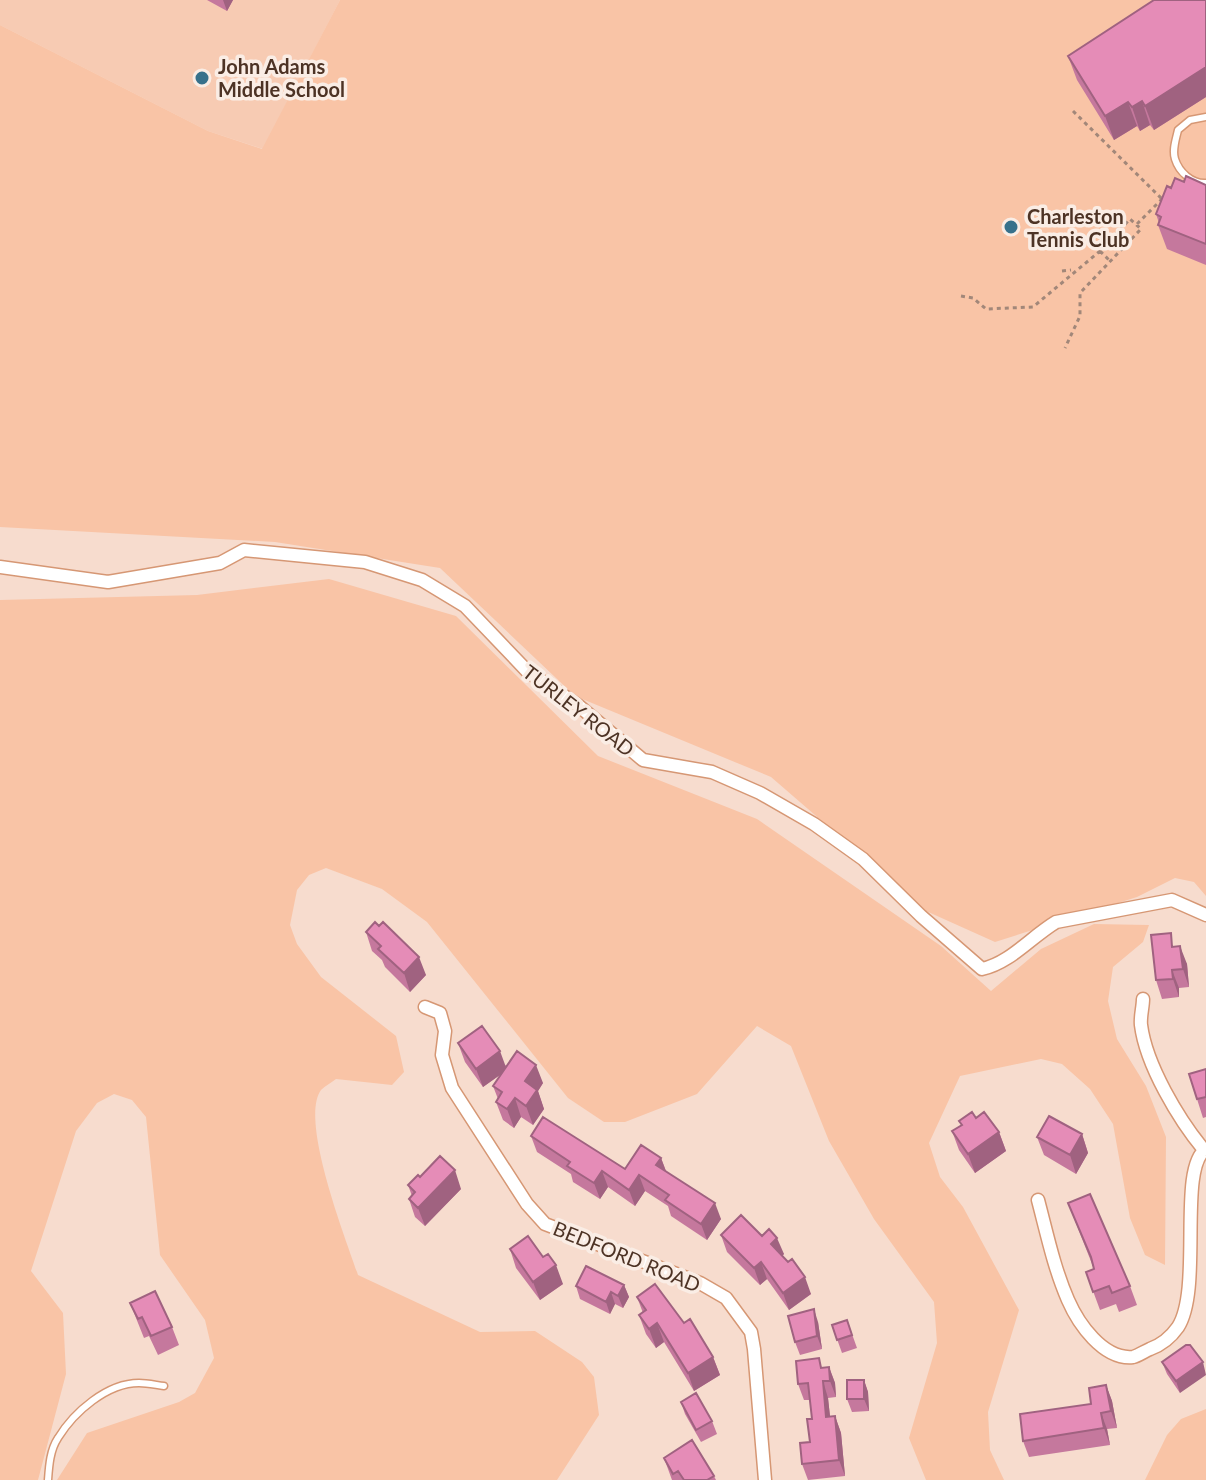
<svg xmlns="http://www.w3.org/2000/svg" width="1206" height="1480" font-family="Lato,sans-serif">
	<rect width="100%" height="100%" fill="#f7dcce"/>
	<!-- built -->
	<path fill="#f7cbb3" d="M0,0H340L263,149L208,131L0,25Z"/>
	<!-- green -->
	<path fill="#f9c4a6" d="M340,0H1206V896L1194,882L1175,878L1137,897L995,942L926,911L771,777L575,696L440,568L275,542L0,527V25L208,131L262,149Z
		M329,579L456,616L598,756L757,819L941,946L991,991L1041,949L1094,924L1149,925L1143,942L1113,967L1108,1001L1117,1039L1146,1086L1166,1137L1165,1265L1145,1255L1130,1218L1113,1124L1090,1089L1062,1064L1041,1059L960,1076L929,1143L940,1177L963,1207L1019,1310L988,1412L990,1450L1004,1480H926L909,1438L937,1343L934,1302L874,1219L829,1141L791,1046L757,1026L697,1094L625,1122H604L568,1098L427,922L382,889L326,868L309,875L297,890L290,925L297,944L321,977L396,1036L404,1072L392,1085L336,1079C332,1082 325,1086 321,1090C299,1120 346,1239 358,1275L480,1332L535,1331L582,1362L594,1377L599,1415L557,1480H57L87,1433L179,1402L195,1393L214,1358L205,1320L160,1255L146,1117L132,1100L114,1094L97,1103L76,1131L31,1271L63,1313L66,1374L38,1480H0V600L197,595Z
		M1206,1409V1480H1145L1167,1435L1181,1419Z"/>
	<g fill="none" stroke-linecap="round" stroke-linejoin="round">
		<defs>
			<path id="lane" d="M1206,117L1190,120L1178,130C1176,139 1172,150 1175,159C1179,172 1192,184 1206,183
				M48,1480C49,1466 50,1450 58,1438C74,1412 107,1383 139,1383C147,1383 156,1385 164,1386"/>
			<path id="street" d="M0,567L108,582L220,563L244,550L365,562L422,580L465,606L527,671L579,706L643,760L712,772L760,793L814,824L863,859L921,916L982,969C1010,963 1031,937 1056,922L1172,900L1206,915
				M1143,999C1143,1007 1140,1017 1141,1025C1146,1065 1179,1120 1204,1150
				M425,1007L440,1013L445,1031L442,1055L452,1088L527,1204L545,1224L700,1283L726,1298L751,1332L754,1349L765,1480
				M1038,1200C1047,1234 1054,1268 1068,1300C1078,1323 1103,1360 1133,1357C1138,1356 1145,1351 1150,1349C1161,1345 1171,1337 1178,1327C1203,1288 1177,1168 1206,1149"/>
		</defs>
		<!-- lane casing -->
		<use href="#lane" stroke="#d69774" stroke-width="9"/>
		<!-- street casing -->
		<use href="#street" stroke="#d69774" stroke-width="15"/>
		<!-- path -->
		<path stroke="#a28779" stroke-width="3" stroke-dasharray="4 4" stroke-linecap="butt" d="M1073,111L1162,199
			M1137,224L1163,198
			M1100,251L1110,261
			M1062,271L1071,270
			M961,296L973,298L986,309L1033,307L1100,251L1130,219L1141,229L1080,293V316L1065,348"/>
		<!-- lane -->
		<use href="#lane" stroke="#fff" stroke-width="6"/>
		<!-- street -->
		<use href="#street" stroke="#fff" stroke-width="12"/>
	</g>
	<!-- wall -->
	<path fill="#c5789d" d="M207,0H233L227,11Z
		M1206,0V97L1154,130L1150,125L1140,131L1137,126L1114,140L1077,80L1068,56Z
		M1184,182L1206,185V265L1167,249L1158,225L1159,223L1156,214L1171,188Z
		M366,932L426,975L410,992L385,967L382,960L372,951Z
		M1175,946L1187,964L1189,987L1179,988V997L1162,999L1156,980Z
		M458,1043L543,1083L538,1091L544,1109L533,1125L521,1117L514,1128L503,1120L496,1102L498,1099L493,1086L501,1074L483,1087L465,1062Z
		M1206,1069V1117L1203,1118L1197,1099Z
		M976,1118L999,1132L1006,1151L975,1173L959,1150L952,1131L961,1125L959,1121Z
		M1082,1134L1088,1153L1076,1174L1044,1155L1037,1137Z
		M531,1136L625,1169L661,1158L666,1171L721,1219L707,1240L671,1216L668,1206L645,1191L635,1206L608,1187L600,1199L573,1182L571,1174L537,1152Z
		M420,1177L461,1189L425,1226L415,1217L409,1199L412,1196L408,1185Z
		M1068,1203L1130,1286L1137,1305L1119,1312L1116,1304L1100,1310L1086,1272L1094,1269L1092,1264Z
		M721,1235L762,1236L784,1254L782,1256L811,1294L789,1310L767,1279L760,1285L727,1252Z
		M510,1249L563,1284L540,1300L516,1268Z
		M624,1285L629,1297L623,1308L615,1304L610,1314L580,1299L576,1286Z
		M637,1297L684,1323L713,1357L720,1375L694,1391L664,1342L656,1348L646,1334L639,1315L643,1313Z
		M130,1303L172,1327L179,1345L158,1355L149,1336L144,1338Z
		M847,1320L857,1348L842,1353L832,1325Z
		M818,1322L822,1349L800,1355L795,1342Z
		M1186,1345L1180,1393L1167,1374L1162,1362Z
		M823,1367H829L835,1383L836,1397L828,1398L830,1417L835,1416L841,1433L845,1476L808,1480L802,1464L810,1442L812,1419L810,1400H804L798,1384Z
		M864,1380L868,1392L869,1411L852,1412L847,1399Z
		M1106,1385L1112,1401L1117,1428L1107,1429L1110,1445L1029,1457L1023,1441L1091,1404Z
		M681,1402L712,1421L717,1434L701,1442L685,1414Z
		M664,1458L714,1476L716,1480H672Z"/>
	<!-- shaded-wall -->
	<path fill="#a06280" d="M223,0H233L227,11Z
		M1206,67V97L1154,130L1145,106Z
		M1142,101L1150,125L1140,131L1132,107Z
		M1128,102L1137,126L1114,140L1105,116Z
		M1180,946L1187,964L1189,987L1183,969Z
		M419,957L426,975L410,992L404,973Z
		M1172,970L1179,988V997L1173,979Z
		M500,1051L507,1070L483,1087L476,1069Z
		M536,1065L543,1083L538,1091L544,1109L533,1125L526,1106L525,1081Z
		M515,1098L521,1117L514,1128L507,1109Z
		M999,1132L1006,1151L975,1173L968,1154Z
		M1082,1134L1088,1153L1076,1174L1070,1155Z
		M661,1158L667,1174L656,1165Z
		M455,1170L461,1189L425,1226L418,1208Z
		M602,1171L608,1187L600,1199L594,1183Z
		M639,1175L645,1191L635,1206L629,1190Z
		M715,1203L721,1219L707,1240L701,1224Z
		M777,1238L784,1254L777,1261L771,1244Z
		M761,1262L767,1279L760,1285L754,1268Z
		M556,1265L563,1284L540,1300L533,1282Z
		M805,1277L811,1294L789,1310L783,1293Z
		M624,1285L629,1297L623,1308L618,1296Z
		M611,1292L615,1304L610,1314L606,1302Z
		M814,1309L818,1322L822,1349L817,1336Z
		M657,1323L664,1342L656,1348L649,1329Z
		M713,1357L720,1375L694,1391L688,1373Z
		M1203,1362L1206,1375L1180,1393L1176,1381Z
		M829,1367L835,1383L836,1397L830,1381Z
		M864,1380L868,1392L869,1411L864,1399Z
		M823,1381L828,1398L832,1434L826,1417Z
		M1106,1385L1112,1401L1117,1428L1111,1411Z
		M1101,1413L1107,1429L1110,1445L1104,1428Z
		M835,1416L841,1433L845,1476L839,1460Z"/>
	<!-- building -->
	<path fill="#e58cb7" stroke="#a06280" stroke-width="2" d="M1154,0H1206V67L1145,106L1142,101L1132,107L1128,102L1105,116L1068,56Z
		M1186,176L1206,185V244L1158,225L1161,217L1156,214L1167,186L1171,188L1175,178L1184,182Z
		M375,922L379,926L383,922L419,957L404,973L378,949L381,946L366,932Z
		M1171,933L1172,947L1180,946L1183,969L1172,970L1173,979L1156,980L1151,935Z
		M482,1026L500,1051L476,1069L458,1043Z
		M517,1051L536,1065L525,1081L537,1090L526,1106L515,1098L507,1109L496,1102L502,1092L493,1086Z
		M1206,1069V1097L1197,1099L1189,1074Z
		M972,1112L976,1118L984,1112L999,1132L968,1154L952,1131L962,1125L959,1121Z
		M1049,1116L1082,1134L1070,1155L1037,1137Z
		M543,1117L625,1169L641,1145L661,1158L656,1165L715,1203L701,1224L665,1200L669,1195L639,1175L629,1190L602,1171L594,1183L567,1166L570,1162L531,1136Z
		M440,1156L455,1170L418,1208L409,1199L415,1192L408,1185L418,1175L420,1177Z
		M1090,1194L1130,1286L1112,1293L1109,1286L1093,1292L1086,1272L1094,1269L1091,1257L1068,1203Z
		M741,1215L762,1236L769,1229L777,1238L771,1244L788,1262L792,1259L805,1277L783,1293L761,1262L754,1268L721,1235Z
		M528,1236L543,1257L548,1254L556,1265L533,1282L510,1249Z
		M586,1266L624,1285L618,1296L611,1292L606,1302L576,1286Z
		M655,1284L684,1323L690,1319L713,1357L688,1373L657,1323L649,1329L639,1315L646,1310L637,1297Z
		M155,1291L172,1327L151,1336L142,1317L138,1319L130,1303Z
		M814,1309L817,1336L795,1342L788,1316Z
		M847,1320L852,1335L837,1340L832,1325Z
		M1186,1345H1190L1203,1362L1176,1381L1162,1362Z
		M819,1358L821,1368L829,1367L830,1381H823L826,1417L835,1416L839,1460L802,1464L800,1443L810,1442L807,1419H812L808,1383L798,1384L796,1361Z
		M847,1380H864V1399H847Z
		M1106,1385L1111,1411L1101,1413L1104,1428L1023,1441L1020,1414L1091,1404L1089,1388Z
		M696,1393L712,1421L696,1430L681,1402Z
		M692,1440L714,1476L707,1480H684L678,1471L673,1474L664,1458Z"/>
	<!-- markers -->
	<g fill="#38718b" stroke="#faede5" stroke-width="3">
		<circle cx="202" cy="78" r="8"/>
		<circle cx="1011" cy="227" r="8"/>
	</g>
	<g text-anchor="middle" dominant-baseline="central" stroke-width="7" stroke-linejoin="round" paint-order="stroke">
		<!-- poi labels -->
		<g font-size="20" font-weight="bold" fill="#4d3325" stroke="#faede5" text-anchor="start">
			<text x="218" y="66">John Adams<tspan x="218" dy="23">Middle School</tspan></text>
			<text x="1027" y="216">Charleston<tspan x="1027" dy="23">Tennis Club</tspan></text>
		</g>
		<!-- street labels -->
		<g font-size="20" fill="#4d3325" stroke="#faede5">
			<text transform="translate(579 710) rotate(38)">TURLEY ROAD</text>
			<text transform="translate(627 1256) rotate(22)">BEDFORD ROAD</text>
		</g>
	</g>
</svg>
